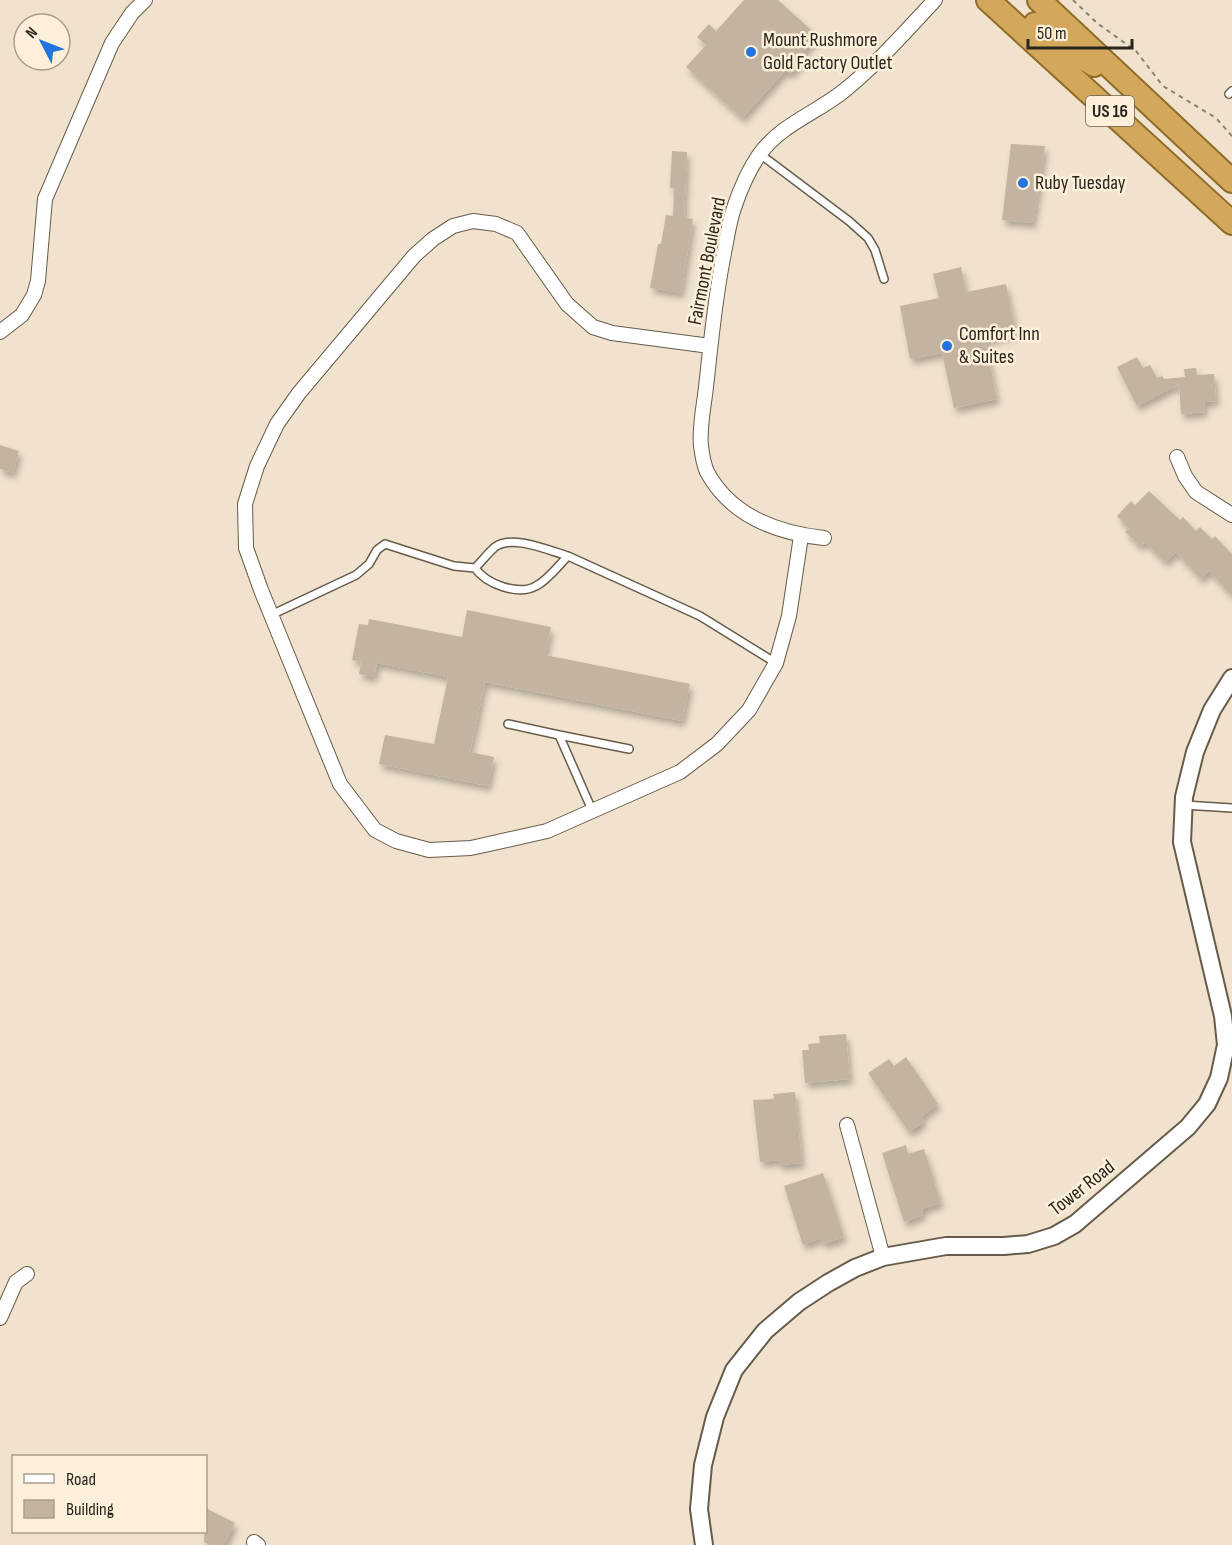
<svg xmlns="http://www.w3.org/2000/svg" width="1232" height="1545" font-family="'Sofia Sans Condensed',sans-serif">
	<defs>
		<filter id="shadow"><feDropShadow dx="3" dy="5.5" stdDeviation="3" flood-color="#0004"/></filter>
	</defs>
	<rect width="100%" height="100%" fill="#f0e2cd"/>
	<!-- building -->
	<path fill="#c2b4a0" filter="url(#shadow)" d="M744,0H778L818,36L797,59L801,63L790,74L786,70L742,118L686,67L706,45L697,37L709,24L716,31Z
		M1011,144L1045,146L1033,223L1002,220Z
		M672,151L687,152L684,218L693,219L681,293L650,288L658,244H661L666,215L673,216L674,188H670Z
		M961,267L966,292L1006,284L1016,333L985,340L997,399L954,408L942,353L910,359L900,306L939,298L933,274Z
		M1137,357L1143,368L1150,365L1157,378L1162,376L1164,379L1185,377L1184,369L1196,368L1197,375L1214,374L1216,401L1204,402L1205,412L1181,414L1179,384L1137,406L1117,367Z
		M0,445L19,451L13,473L0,469Z
		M1149,491L1180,520L1183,517L1196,531L1200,527L1212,539L1215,536L1232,554V596L1209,571L1201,579L1176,552L1165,562L1145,542L1140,546L1125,532L1129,528L1117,516L1131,501L1135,505Z
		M467,610L551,627L545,655L690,684L682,721L485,682L470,752L494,757L488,786L379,764L385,735L434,744L448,677L377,663L374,677L359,674L361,662L352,660L359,624L368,625L369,619L462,637Z
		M846,1034L850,1079L805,1083L802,1050H809L808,1044L820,1043L819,1036Z
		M906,1057L938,1104L921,1117L924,1122L909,1132L868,1073L889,1059L894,1066Z
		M795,1092L802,1163L779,1165V1160L760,1162L753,1100L774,1099L773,1094Z
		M906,1145L908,1154L924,1149L941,1203L922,1209L923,1215L904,1222L882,1153Z
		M823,1173L844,1237L823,1244L821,1238L803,1245L784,1186Z
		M206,1508L235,1523L224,1545H210L204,1542Z"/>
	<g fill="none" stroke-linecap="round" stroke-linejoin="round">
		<defs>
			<path id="service" d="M1229,94L1232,91
				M760,154L849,221L868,238L875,250L884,279
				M475,568C482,561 488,553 495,547C512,534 550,551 568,556
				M271,615L356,575L369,564L377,550L385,544L454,566L475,568C486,584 518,596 536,586C548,580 558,566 568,556L700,616L776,663
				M508,724L559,735L592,810
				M559,735L629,749
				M1184,805L1232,808"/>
			<path id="minor" d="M0,332L22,315L34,295L38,281L45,199L112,43L132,13L145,0
				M710,346L612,333L593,327L567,304L517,233L496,224L473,221L453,226L433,239L414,256L299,393L277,424L257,466L245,504L246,548L261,590L340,784L375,830L396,841L429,850L471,848L547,831L680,772L717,744L749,710L776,663L789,616L801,536
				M1177,457L1185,476L1196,492L1232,515
				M824,538C777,533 731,516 707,472C704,465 702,454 701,446C699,427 704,406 706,387C711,342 715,297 724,253C727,238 729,222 734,208C740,190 748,171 759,155C781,124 817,113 845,90C878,63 906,31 935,0
				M847,1125L883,1257
				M0,1318L16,1282L27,1274
				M254,1542L258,1545"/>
			<path id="tertiary" d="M704,1545L699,1509L703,1465L715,1417L734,1370L765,1331L799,1302L828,1283L855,1268L883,1257L946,1246H1004L1028,1244L1054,1236L1075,1224L1188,1127L1207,1104L1219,1078L1226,1045L1223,1016L1182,842L1184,797L1195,752L1212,710L1232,678"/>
			<path id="trunk" d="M988,0L1232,223
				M1039,0L1232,181
				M1035,24L1051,38L1094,65"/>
		</defs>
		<!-- service casing -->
		<use href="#service" stroke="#675b49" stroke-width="10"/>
		<!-- minor casing -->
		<use href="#minor" stroke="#675b49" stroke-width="16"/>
		<!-- tertiary casing -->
		<use href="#tertiary" stroke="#675b49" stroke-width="20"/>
		<!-- trunk casing -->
		<use href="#trunk" stroke="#906c2a" stroke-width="26"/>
		<!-- path -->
		<path stroke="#8b8173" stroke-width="2" stroke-dasharray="4.5 4.5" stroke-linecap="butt" d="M1073,0L1097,23L1136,51L1163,86L1216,118L1232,136"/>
		<!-- service -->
		<use href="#service" stroke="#fff" stroke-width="7"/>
		<!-- minor -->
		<use href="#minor" stroke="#fff" stroke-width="14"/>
		<!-- tertiary -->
		<use href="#tertiary" stroke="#fff" stroke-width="16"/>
		<!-- trunk -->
		<use href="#trunk" stroke="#d3a85a" stroke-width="22"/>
	</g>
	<!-- markers -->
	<g fill="#2373de" stroke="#feefda" stroke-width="2">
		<circle cx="751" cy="52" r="6"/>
		<circle cx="1023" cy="183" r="6"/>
		<circle cx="947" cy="346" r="6"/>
	</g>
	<g text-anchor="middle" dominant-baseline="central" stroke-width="5" stroke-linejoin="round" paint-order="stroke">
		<!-- shield labels -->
		<rect fill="#feefda" stroke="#696155" stroke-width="1.5" x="1086" y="96" width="48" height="30" rx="4.5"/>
		<g font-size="18" font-weight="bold" fill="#29241c">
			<text x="1110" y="111">US 16</text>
		</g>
		<!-- poi labels -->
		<g font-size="20" fill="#29241c" stroke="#feefda" text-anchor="start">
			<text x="763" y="40">Mount Rushmore<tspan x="763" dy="23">Gold Factory Outlet</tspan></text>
			<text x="1035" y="183">Ruby Tuesday</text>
			<text x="959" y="334">Comfort Inn<tspan x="959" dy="23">&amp; Suites</tspan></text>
		</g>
		<!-- street labels -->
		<g font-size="20" fill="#29241c" stroke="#feefda">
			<text transform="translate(707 261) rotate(-79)">Fairmont Boulevard</text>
			<text transform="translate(1082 1188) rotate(-38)">Tower Road</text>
		</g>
	</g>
	<!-- legend -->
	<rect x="12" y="1455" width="195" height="78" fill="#feefda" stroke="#a99e8e" stroke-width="1.5"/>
	<rect x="24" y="1474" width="30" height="9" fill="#ffffff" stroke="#a99e8e" stroke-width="1.5"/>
	<text x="66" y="1485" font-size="18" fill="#29241c">Road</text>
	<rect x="24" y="1500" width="30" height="18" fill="#c2b4a0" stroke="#a99e8e" stroke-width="1.5"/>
	<text x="66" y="1515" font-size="18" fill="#29241c">Building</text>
	<!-- north arrow -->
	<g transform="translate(42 42) rotate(312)"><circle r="28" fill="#feefda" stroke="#a99e8e" stroke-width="1.5"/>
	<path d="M0-4.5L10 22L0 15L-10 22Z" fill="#2373de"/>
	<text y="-9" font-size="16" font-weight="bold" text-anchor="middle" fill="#29241c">N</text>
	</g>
	<!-- scale -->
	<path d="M1028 39v9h104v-9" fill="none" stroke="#29241c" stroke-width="3"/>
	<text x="1037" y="39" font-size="18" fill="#29241c" stroke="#feefda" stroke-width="4.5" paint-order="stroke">50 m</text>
</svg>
